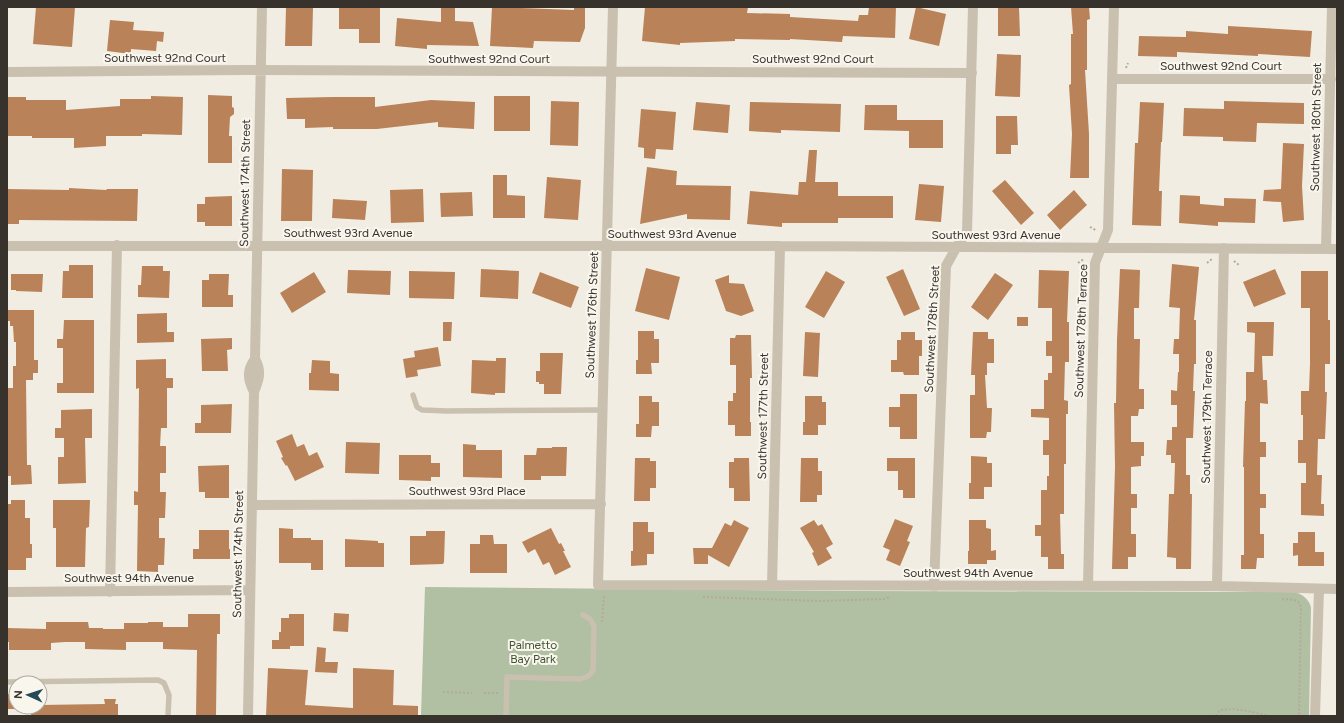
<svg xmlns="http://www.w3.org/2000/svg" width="1344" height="723" font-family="Figtree,sans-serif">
	<rect width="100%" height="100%" fill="#f1ede2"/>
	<!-- green -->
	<path fill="#b1bfa3" d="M425,587L850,591L1295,592C1302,594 1310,600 1311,608L1309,716H421Z"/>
	<!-- building -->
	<path fill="#b98258" d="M36,7H75L72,47L33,44Z
		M286,7L313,8L312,46H285Z
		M339,7H380V43H359V29H339Z
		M441,7H455V21L473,22L479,46L427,45V49L395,46L397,18L441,22Z
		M492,7L574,10V7H585V28L580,42L534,41L533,48L490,46Z
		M645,7H748L747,13L790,14V17L858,21L859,15H868L869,7H896L895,38L843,36L842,42L790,39V40L735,39V41L680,43V45L642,41Z
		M916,7L946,14L939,46L909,39Z
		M998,7H1019L1020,36H998Z
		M1071,7H1089L1090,19L1087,20V70H1085L1089,134V178H1070L1072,134L1069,85L1071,84V34H1073Z
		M110,20L134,22L133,30L164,32L163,42L157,41L156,51L131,49V54L107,51Z
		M1228,26L1312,31L1310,57L1258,54V56L1177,52V57L1138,56L1139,36L1186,37V31L1228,34Z
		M997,54L1021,55L1020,97L995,96Z
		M208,95L232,96V107L234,108V114L230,117L229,136H232V163H208Z
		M151,96L183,97L182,135L142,134V136H106V146L74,148V138H32V136H7V97H26V100H66V110L120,106V99H151Z
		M494,96H530V131H494Z
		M333,97H375V107L431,100L475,102L474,129L438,127V122L377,129H333V127L305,128V119H287L286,98Z
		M551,101L579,102L578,146L550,145Z
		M1224,101L1304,103V124L1257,123L1256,142L1223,141V137L1183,136L1184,108L1224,109Z
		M696,102L730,105L728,133L693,130Z
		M750,102L841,104L840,132L781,130V133L749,131Z
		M1140,102L1164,103L1162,142H1161L1159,191H1162L1161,226L1132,225L1135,143H1138Z
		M865,105H897V120H943V148H909V131L864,130Z
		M641,109L676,112L673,150L656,149L655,159L644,158V148L638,147Z
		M996,116H1017L1018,145H1011V154H996Z
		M1283,143L1304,144L1302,186L1304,220L1283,222L1281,202L1263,201L1264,190L1281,189Z
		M809,150H817L815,182H838V196H893V218H838V223H782V227L747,224L750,191L798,195L799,182H806Z
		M647,167L677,171L676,185L731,186L730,220L687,219V214L640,224Z
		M282,169L313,170L312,221H281Z
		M493,175H507V195L525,196V218H493Z
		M547,177L581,180L578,220L544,218Z
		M1005,180L1034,213L1021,225L992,191Z
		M919,184L944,186L941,222L915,220Z
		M69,188L106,190L107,189H138L137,221L19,220V224H7V189L69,190Z
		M423,189L424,222L391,223L390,190Z
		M1074,190L1087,205L1060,230L1047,215Z
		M472,192L473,216L441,217L440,193Z
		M1180,195L1200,196V204L1224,206V198L1256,199L1255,223L1218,222V226L1179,223Z
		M232,196V226H205V222H197V204H205V197Z
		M333,199L367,201L365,220L332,218Z
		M1172,264L1199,267L1194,320H1196V364H1194L1193,391H1195L1193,438H1186V475H1190V494H1192L1191,569H1176V558L1167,557L1169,494H1174L1175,463H1171V455H1166L1167,440H1172V427H1177V405H1171V390L1177,391L1178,372H1179V354H1173L1174,339H1179L1180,308L1169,307Z
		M69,265H93V298H62L63,271H69Z
		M142,266H163V271H170L169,298L138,297V285H141Z
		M646,268L680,277L669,320L635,311Z
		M481,269L519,271L518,299L480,297Z
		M903,269L920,309L904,316L886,277Z
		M1120,269L1140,270L1139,308H1134V339H1140L1139,389H1144V409H1139L1138,416H1131V442H1144V456H1141V466L1131,467V494H1137V508H1131V534H1136V557H1128V569H1112L1115,467L1114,403H1116L1117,340Z
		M1275,269L1286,294L1254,307L1243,282Z
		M348,270L391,271L390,295L347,293Z
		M1039,270L1069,271L1067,322H1069V362H1065L1064,400L1068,401V414H1066V464H1064V514H1060L1061,554H1064V569H1048V557H1041V536H1035V525H1041V490H1047V476H1049V455H1043V440H1049V418L1031,417V409H1044V380H1048V373H1052V356H1046V341H1052V308H1038Z
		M409,271L455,272L454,299L409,298Z
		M826,271L845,282L824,318L805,307Z
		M1301,271H1328V320H1330V364H1325V392H1327L1325,439H1318L1317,475H1322L1321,504H1324V516L1301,515V483H1306V463H1298V440H1303V415H1301V391H1309L1310,364V308H1301Z
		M314,272L326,292L292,313L280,293Z
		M540,272L579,287L571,308L532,293Z
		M995,273L1013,285L988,320L971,307Z
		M11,274H43L42,292L16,291V290H11Z
		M209,274H229L228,295H233V307H202V280H209Z
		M729,275V283L744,284L754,311L741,316L726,311L715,280Z
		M8,310H34V360H38V373H33V380H26L27,465H31L32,484L11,485V476H7V388H13V366H16V342H14L13,326H10V321H8Z
		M167,313V332H174V342L137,343V314Z
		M1017,317H1028V326H1017Z
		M64,320H94V393H57V383H63V348H57V339H63Z
		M443,322H452L451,341H443Z
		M1247,322H1274L1273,356H1262L1263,380H1267L1268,404L1260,403V442H1266V457H1260V494H1266V508H1260V534H1264V558H1257L1256,569H1241V555H1244V467H1243L1245,401H1246V372H1254L1255,333L1247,332Z
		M638,331H654V339H659V363H651L652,374H636V360H638Z
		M805,332L820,333L818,377L803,376Z
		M901,332H915V340H922V356H919V375H904L903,372H891V360H897V340H901Z
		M973,332H988V339H994V363H987V375H985L987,408H992L991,432H987L986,438H970V395H975V375H971Z
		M736,335H751L752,378H750V422H751V436H735V425H728V401H733V393H736V365H730V338H735Z
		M232,338V349L227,350L228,371H202L201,339Z
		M438,347L441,366L417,370L418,376L406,378L403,359L415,357L414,351Z
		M540,353H563L561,394H544V384H539V382H536V371H540Z
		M496,358H506L505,393H495V395L471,393L472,360L496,361Z
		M166,359V378H173V388H167V428H161L160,446H166V473H160V492H166L165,518H159V538H165L164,565H158V572L137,571L138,505H134V491L138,492L139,388L136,389V360Z
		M312,360L330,361V373L339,374V391L309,390V373H311Z
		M900,394H917V439H900V427H889V407H900Z
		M639,396H652V402H659V426H652L651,437H636V424H639Z
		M805,396H822V402H826V425H818V435H803V422H805Z
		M232,404L231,433H195V423H201V405Z
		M92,409V438H85L86,483L58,484V457H64V438H55V428H61V410Z
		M292,434L297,447L304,444L309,456L317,452L324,467L295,481L287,465L286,466L281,458L283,457L276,441Z
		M346,442L380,443L379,474L345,473Z
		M463,444L476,445V450H502V478L463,477Z
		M552,447H567L566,476H541V480H524V455H536L537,448H552Z
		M399,455H431V463H440V477H431V481L399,480Z
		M971,456L987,457V463H992V487H984V499H969V483H971Z
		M635,458H650V461H656V488H650V501H634Z
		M734,458H749L750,501H734V488H729V462H734Z
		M801,458H818V471H822V495H817V502H800Z
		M887,458H915V498H903V490H898V471H887Z
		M229,465V498H205V492H199L198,466Z
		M11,500H25V518H30V544H32V558H26V570H7V504H11Z
		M53,500H90L89,527L86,528L85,567H56V528H53Z
		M895,519L913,526L907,541L910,542L900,566L886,560L890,550L883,547Z
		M734,520L749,528L729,567L708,555V564H694L693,548H712L725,523L731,526Z
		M814,520L818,526L822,524L833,544L826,548L832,558L818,566L812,553L814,552L800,528Z
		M969,520H986V528L991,529V551L996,550V560H987V564H968V551H969Z
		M633,522H648V532H654V554H647V565L631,566V551H633Z
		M279,528L293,529V538H311V540H323V570H311V563H279Z
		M551,528L559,544L561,543L565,551H563L571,567L555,575L549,562L543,565L535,549L528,553L522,542Z
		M199,530H229V549H230V559H193V549H199Z
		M426,531H445L444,562L443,564L410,565V536H426Z
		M1298,532H1315V552H1324V566H1298V555L1293,556V543H1298Z
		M480,535H493L494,544H507V573H470V544H480Z
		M345,539L378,541V543H384V567H345Z
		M334,613L349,614L348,632L333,631Z
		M188,614H220V634H217L216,716H196L197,650L163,649V642H126V650L85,649V642H65L51,643V650H9V642H7V628L46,629V622H88L89,628H103V629H124V623H148V622H163V627H188Z
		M289,614H304V646H290V649H272V640H279V632H281V618H289Z
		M317,647L326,648L325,662H338L337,673L315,672Z
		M268,668L308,670L305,705L353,708V668L394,670L393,705L418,706V716H266Z
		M7,694H16V709H7Z
		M104,699H116L115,704H118V716H31V707H40V705L105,704Z"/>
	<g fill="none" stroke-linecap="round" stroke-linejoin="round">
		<!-- path -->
		<path stroke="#b4aa99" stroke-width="2" stroke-dasharray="2 2" stroke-linecap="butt" d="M1316,62L1320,68
			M1126,68L1128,63
			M1313,94L1318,90
			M1090,227L1097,231
			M1234,261L1239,265
			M1078,263L1084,259
			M1207,263L1212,259
			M1337,263V262
			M703,597L821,601L884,599L890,597
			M1282,599C1290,600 1300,598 1301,608L1299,716
			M602,622L604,595
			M443,692L472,693
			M484,693H498
			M1216,716L1220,710L1234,709L1248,711L1269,716"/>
		<!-- lane -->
		<path stroke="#c9c0af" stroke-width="5.5" d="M413,395L417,407L422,410L447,411L602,410
			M7,682L158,680L164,683L169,695L168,716
			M506,716L507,677L580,679C586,678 590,676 593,670L594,626L590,619L583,615"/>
		<!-- street -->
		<path stroke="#c9c0af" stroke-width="10" d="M613,7L598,585L1217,586L1337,589
			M7,72L243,70L972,73
			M1112,79H1331
			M7,246H780L1337,249
			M1326,248L1332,7
			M254,392C248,380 246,371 255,359
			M252,505L601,504
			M772,586L780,246
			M1088,586L1095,263L1108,230L1114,7
			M1217,586L1224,248
			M934,587L946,266L956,248L967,232L973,7
			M7,592L250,590
			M110,592L117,245
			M248,716L254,392C259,380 262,371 255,359L262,7
			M1315,716L1319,589"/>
	</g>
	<g text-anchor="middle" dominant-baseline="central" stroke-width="4" stroke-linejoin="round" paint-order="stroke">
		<!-- street labels -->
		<g font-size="12" fill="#38322c" stroke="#f9f6ee">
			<text x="165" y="58">Southwest 92nd Court</text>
			<text x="489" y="59">Southwest 92nd Court</text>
			<text x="813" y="59">Southwest 92nd Court</text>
			<text x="1221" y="66">Southwest 92nd Court</text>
			<text transform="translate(1316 127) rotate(-89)">Southwest 180th Street</text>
			<text transform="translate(245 183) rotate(-89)">Southwest 174th Street</text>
			<text x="348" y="233">Southwest 93rd Avenue</text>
			<text x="672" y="234">Southwest 93rd Avenue</text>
			<text x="996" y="235">Southwest 93rd Avenue</text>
			<text transform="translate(592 315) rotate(-88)">Southwest 176th Street</text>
			<text transform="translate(932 329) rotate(-87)">Southwest 178th Street</text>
			<text transform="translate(1081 331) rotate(-88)">Southwest 178th Terrace</text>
			<text transform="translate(763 416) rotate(-89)">Southwest 177th Street</text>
			<text transform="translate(1207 417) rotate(-89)">Southwest 179th Terrace</text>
			<text x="467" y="491">Southwest 93rd Place</text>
			<text transform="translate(238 554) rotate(-89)">Southwest 174th Street</text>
			<text x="968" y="573">Southwest 94th Avenue</text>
			<text x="129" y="578">Southwest 94th Avenue</text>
		</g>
		<!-- park labels -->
		<g font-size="12" fill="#415432" stroke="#f9f6ee">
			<text x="533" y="645">Palmetto<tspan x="533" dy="14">Bay Park</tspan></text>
		</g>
	</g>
	<!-- border -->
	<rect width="1344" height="723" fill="none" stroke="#38322c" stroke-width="16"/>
	<!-- north arrow -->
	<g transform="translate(28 695) rotate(273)"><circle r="19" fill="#f9f6ee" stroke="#aca8a0"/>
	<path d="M0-3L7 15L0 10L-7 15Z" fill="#264956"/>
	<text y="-6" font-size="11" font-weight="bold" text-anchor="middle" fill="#38322c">N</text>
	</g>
</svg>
